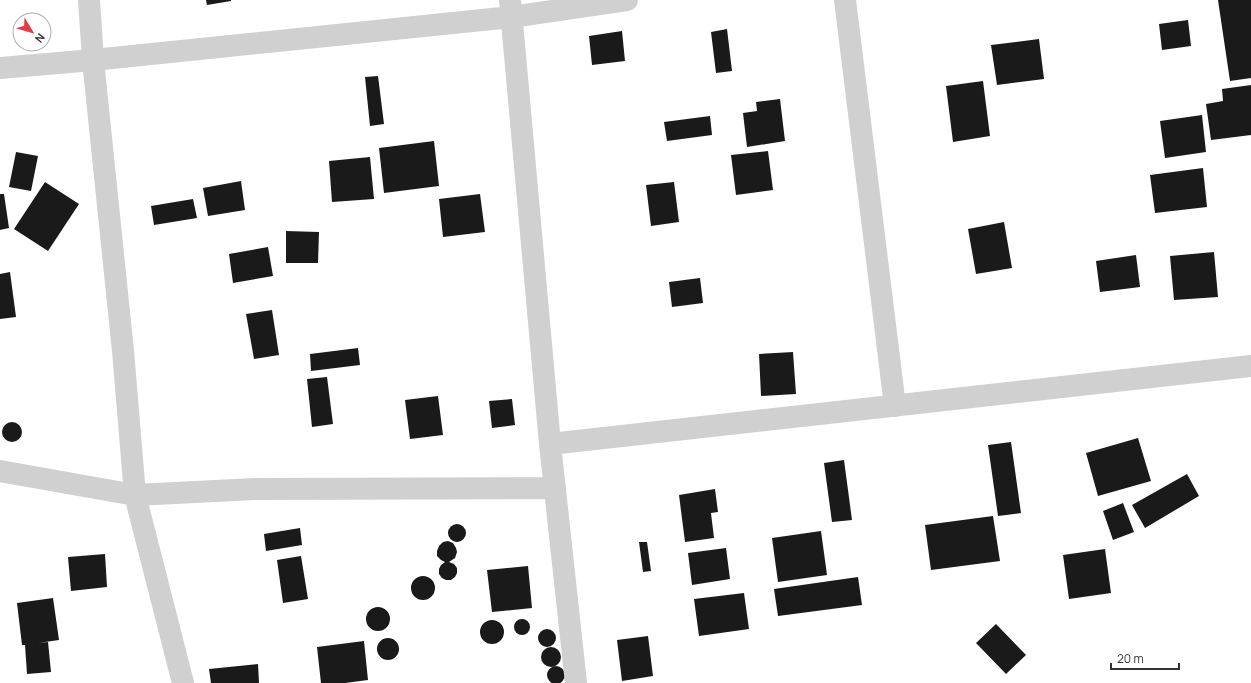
<svg xmlns="http://www.w3.org/2000/svg" width="1251" height="683" font-family="Manrope,sans-serif">
	<rect width="100%" height="100%" fill="#fff"/>
	<!-- building -->
	<path fill="#1a1a1a" d="M206,0H231V1L207,5Z
		M1218,0H1251V78L1230,81Z
		M1188,20L1191,46L1162,50L1159,24Z
		M727,29L732,71L716,73L711,32Z
		M622,31L625,61L592,65L589,36Z
		M1039,39L1044,79L997,85L991,45Z
		M378,76L384,124L370,126L365,77Z
		M983,81L990,136L953,142L946,86Z
		M1251,85V135L1211,140L1206,104L1223,101L1222,89Z
		M780,99L785,141L747,147L743,113L757,111L756,102Z
		M1202,115L1206,152L1165,158L1160,121Z
		M710,116L712,135L667,141L664,122Z
		M434,141L439,186L384,193L379,148Z
		M768,151L773,190L736,195L731,155Z
		M16,152L38,156L31,191L9,187Z
		M370,157L374,199L332,202L329,161Z
		M1203,168L1207,207L1155,213L1150,175Z
		M241,181L245,210L208,216L203,188Z
		M45,182L79,204L48,251L14,229Z
		M674,182L679,222L651,226L646,185Z
		M0,194H4L9,228L0,230Z
		M480,194L485,232L443,237L439,199Z
		M193,199L197,218L154,225L151,206Z
		M1004,222L1012,268L976,274L968,229Z
		M286,231L319,232L318,263H286Z
		M268,247L273,276L233,283L229,254Z
		M1214,252L1218,297L1174,300L1170,256Z
		M1136,255L1140,287L1100,292L1096,261Z
		M10,272L16,317L0,319V274Z
		M700,278L703,303L672,307L669,282Z
		M272,310L279,355L254,359L246,314Z
		M358,348L360,365L311,371L310,354Z
		M793,352L796,394L761,396L759,354Z
		M327,377L333,424L312,427L307,379Z
		M438,396L443,435L410,439L405,400Z
		M512,399L515,425L492,428L489,401Z
		M2 432a10 10 0 1 1 20 0a10 10 0 1 1-20 0Z
		M1138,438L1151,481L1098,496L1086,453Z
		M1011,442L1021,513L998,516L988,445Z
		M844,460L852,520L832,522L824,463Z
		M1187,474L1199,496L1145,528L1132,505Z
		M715,489L718,512L711,513L714,538L685,542L679,495Z
		M1123,503L1134,532L1113,540L1103,511Z
		M993,516L1000,561L931,570L925,525Z
		M448 533a9 9 0 1 1 18 0a9 9 0 1 1-18 0Z
		M300,528L302,545L266,551L264,534Z
		M821,531L827,575L778,582L772,538Z
		M448,541L453,543L456,548L457,552L455,558L449,562L454,564L457,568V573L455,577L451,580H446L442,578L439,574V569L441,565L445,562L441,560L437,556V551L439,546L443,542Z
		M639,542H647L651,571L643,572Z
		M726,548L730,579L692,585L688,553Z
		M1105,549L1111,593L1069,599L1063,555Z
		M105,554L107,587L71,591L68,557Z
		M301,556L308,599L283,603L277,560Z
		M528,566L532,608L492,612L487,570Z
		M411 588a12 12 0 1 1 24 0a12 12 0 1 1-24 0Z
		M858,577L862,605L778,616L774,589Z
		M744,593L749,629L699,636L694,599Z
		M53,598L59,640L38,643L48,642L51,672L27,674L25,645H22L17,603Z
		M366 619a12 12 0 1 1 24 0a12 12 0 1 1-24 0Z
		M514 627a8 8 0 1 1 16 0a8 8 0 1 1-16 0Z
		M480 632a12 12 0 1 1 24 0a12 12 0 1 1-24 0Z
		M996,624L1026,655L1006,674L976,643Z
		M538 638a9 9 0 1 1 18 0a9 9 0 1 1-18 0Z
		M648,636L653,676L622,681L617,640Z
		M377 649a11 11 0 1 1 22 0a11 11 0 1 1-22 0Z
		M364,641L368,680L345,683H321L317,647Z
		M541 657a10 10 0 1 1 20 0a10 10 0 1 1-20 0Z
		M258,664L259,683H211L209,669Z
		M547 675a9 9 0 1 1 18 0a9 9 0 1 1-18 0Z"/>
	<g fill="none" stroke-linecap="round" stroke-linejoin="round">
		<!-- minor -->
		<path stroke="#d0d0d0" stroke-width="22" d="M89,0L93,60L123,351L135,495L183,683
			M510,0L550,444L576,683
			M845,0L895,406
			M0,68L93,60L511,17L627,0
			M550,444L1251,366
			M0,471L135,495L255,489L555,488"/>
	</g>
	<!-- north arrow -->
	<g transform="translate(32 32) rotate(128)"><circle r="19" fill="#ffffff" stroke="#adadad"/>
	<path d="M0-3L7 15L0 10L-7 15Z" fill="#e63946"/>
	<text y="-6" font-size="11" font-weight="bold" text-anchor="middle" fill="#333333">N</text>
	</g>
	<!-- scale -->
	<path d="M1111 663v6h68v-6" fill="none" stroke="#333333" stroke-width="2"/>
	<text x="1117" y="663" font-size="12" fill="#333333" stroke="#ffffff" stroke-width="3" paint-order="stroke">20 m</text>
</svg>
